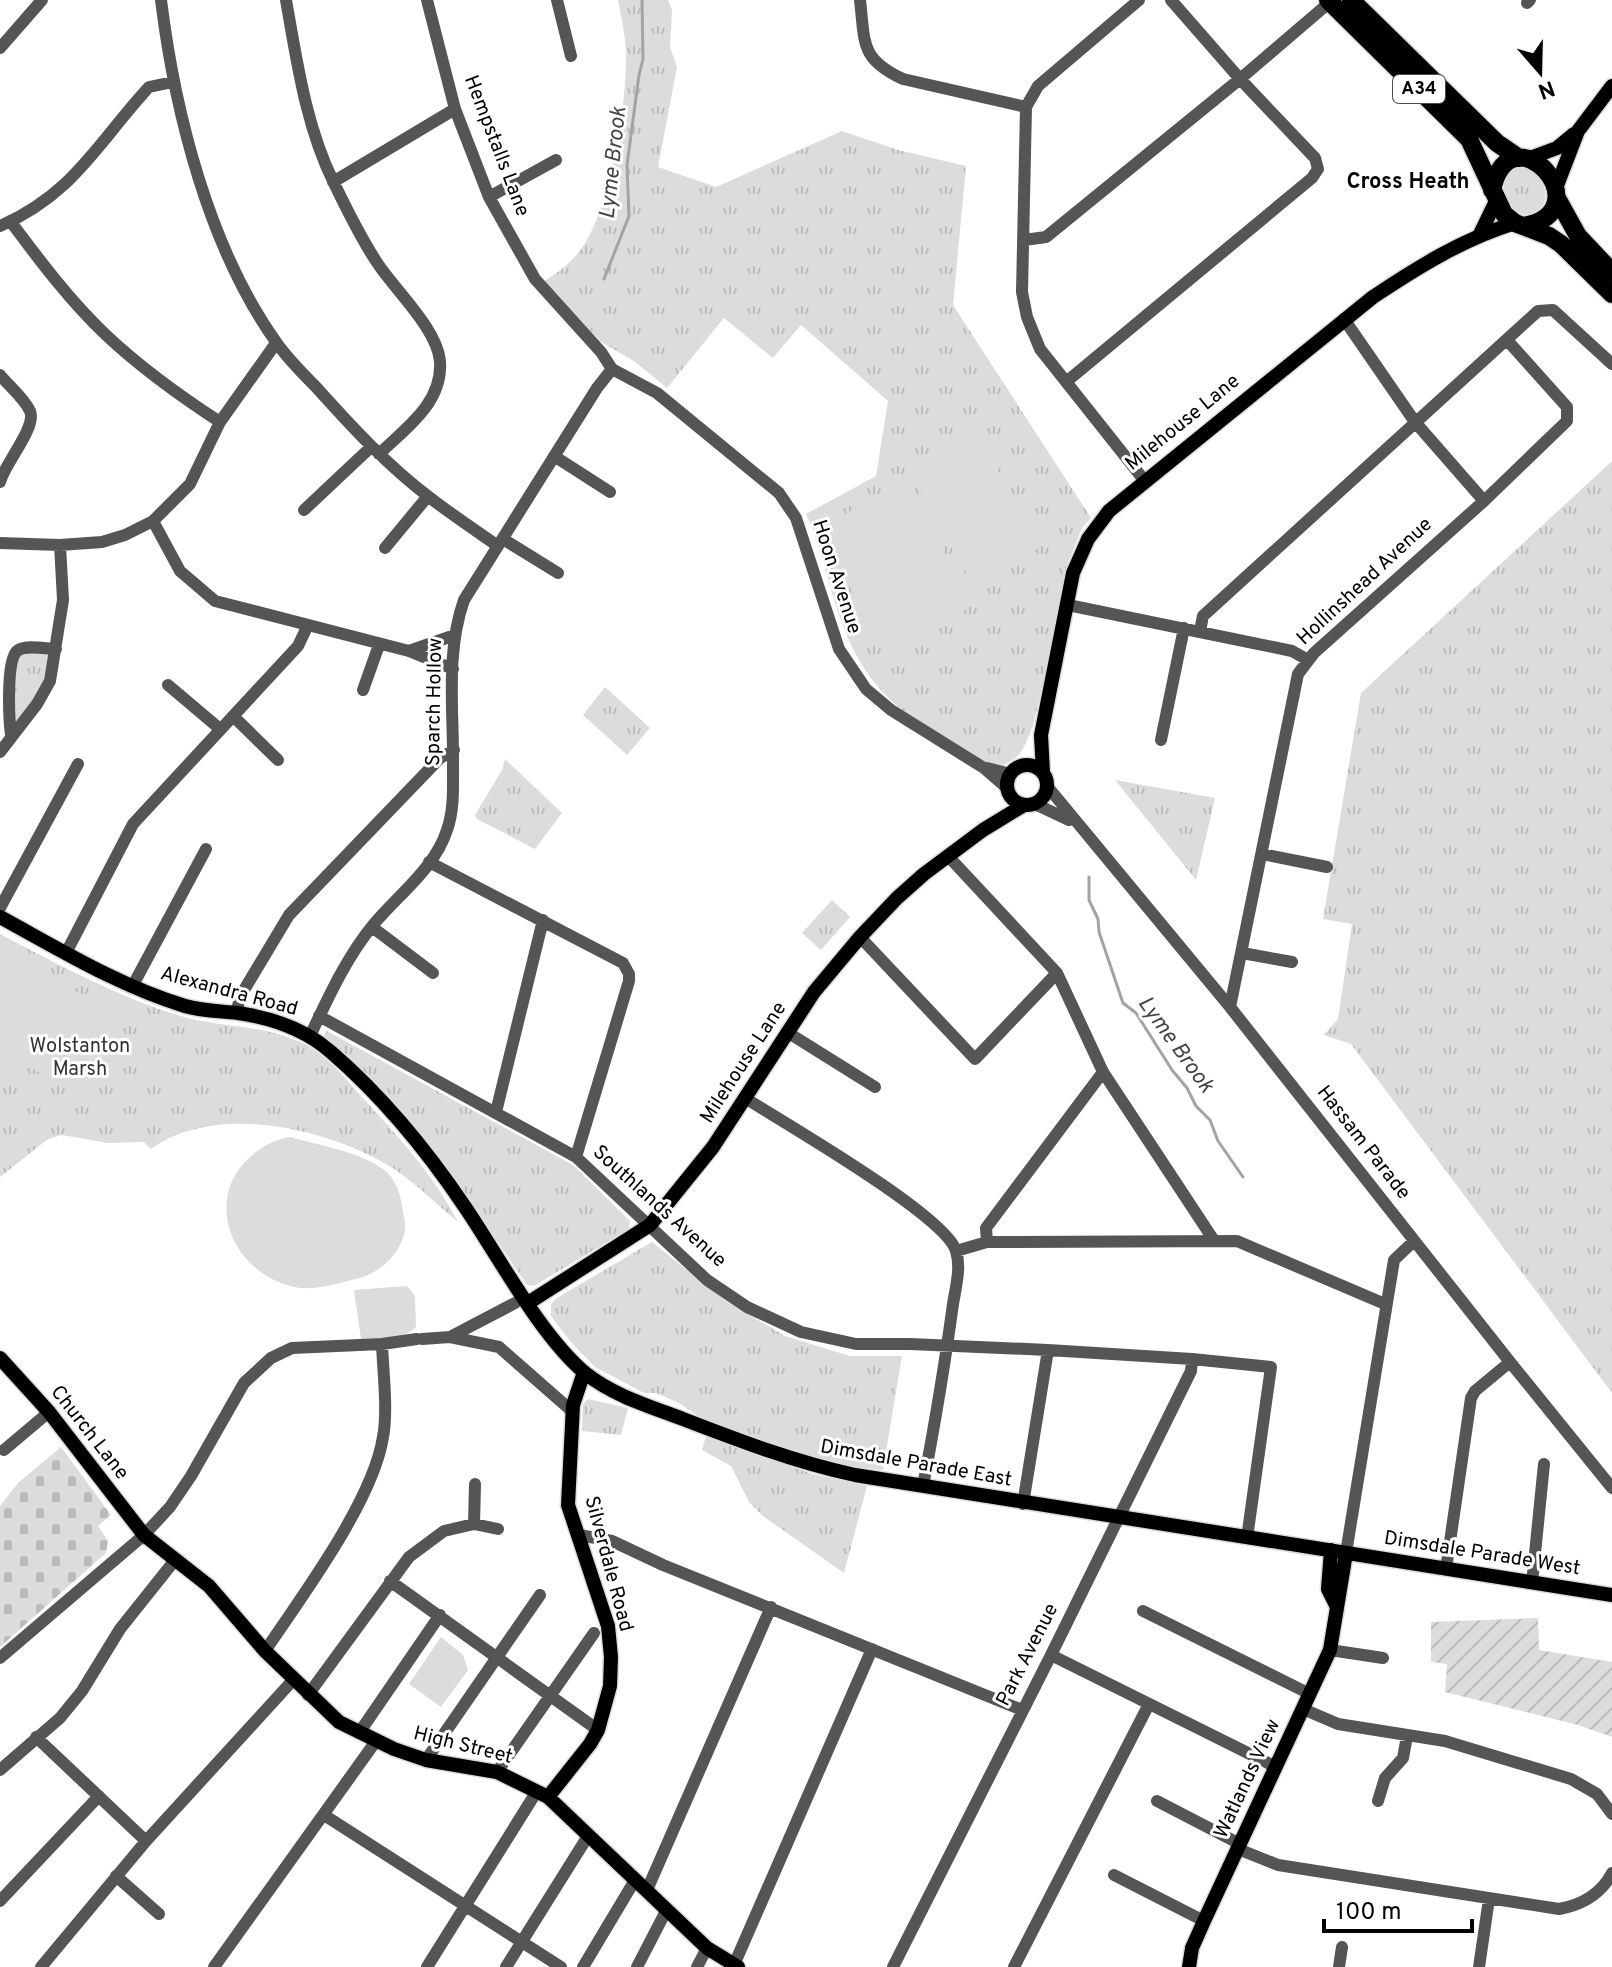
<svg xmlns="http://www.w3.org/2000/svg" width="1612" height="1967" font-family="Overpass,sans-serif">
	<defs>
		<pattern id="grass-tufts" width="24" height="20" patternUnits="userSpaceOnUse" patternTransform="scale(2)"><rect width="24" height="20" fill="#dcdcdc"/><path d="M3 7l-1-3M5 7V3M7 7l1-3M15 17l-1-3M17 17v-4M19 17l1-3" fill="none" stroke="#bbb"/></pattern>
		<pattern id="cemetery-stones" width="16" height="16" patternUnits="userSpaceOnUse" patternTransform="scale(2)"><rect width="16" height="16" fill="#dcdcdc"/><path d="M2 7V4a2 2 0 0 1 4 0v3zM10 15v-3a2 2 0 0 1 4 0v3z" fill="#bbb"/></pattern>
		<pattern id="garden-furrows" width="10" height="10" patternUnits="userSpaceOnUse" patternTransform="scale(2)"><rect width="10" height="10" fill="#dcdcdc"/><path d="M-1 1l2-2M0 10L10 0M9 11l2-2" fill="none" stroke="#bbb"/></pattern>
	</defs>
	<rect width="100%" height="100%" fill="#fff"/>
	<!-- grass -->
	<path fill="url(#grass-tufts)" d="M618,0H668L672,10L670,47L677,67L658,167L716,187L842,131L898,150L966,166L953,305L1091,518L1082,528L1068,563L1048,663L1033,726L1025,745L1019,755L1003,766L987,764C912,719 868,701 838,612C827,579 821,545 806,514L876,476L888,401L801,325L773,358L724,318L667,388L634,361L601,342L543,282C561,271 576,259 587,240C613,193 626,109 626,55C626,37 621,18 618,0Z
		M1518,166L1530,167C1541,179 1549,187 1544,204C1521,230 1500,203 1504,177Z
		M1612,461V1393L1351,1044L1324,1035L1338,1019L1352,924L1323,919L1361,693Z
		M56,649L50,681L11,735L16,651Z
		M605,687L650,728L627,755L583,715Z
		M505,759L562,813L535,849L477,819L475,815L502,770Z
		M1115,780L1215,798L1196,880Z
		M832,900L850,917L821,950L802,933Z
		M0,934C55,963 124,1000 184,1017C226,1028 269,1025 308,1046C328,1057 346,1079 361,1096C397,1135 434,1175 458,1222C436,1204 415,1182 391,1167C328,1128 216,1102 151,1149L144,1142L108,1143L62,1135L48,1139L0,1177Z
		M327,1031L573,1165L630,1221L629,1229L534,1286L527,1285L464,1192L368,1079L323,1037Z
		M652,1242L726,1301L785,1336L850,1356H902L883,1470L829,1464L707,1422L679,1403L656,1393H644L595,1367L570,1341L551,1316V1305L555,1299Z
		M588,1399L628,1408L621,1435L582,1431L583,1404Z
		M706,1436L812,1474L867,1486L844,1573L763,1516L749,1502L731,1466L702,1450Z"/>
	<!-- cemetery -->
	<path fill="url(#cemetery-stones)" d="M61,1447L111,1515L98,1526L108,1541L106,1553L0,1647V1506L18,1483Z"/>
	<!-- garden -->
	<path fill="url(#garden-furrows)" d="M1538,1618L1539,1650L1612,1662V1737L1578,1725L1445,1692L1447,1664L1431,1662V1622Z"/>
	<!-- pitch -->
	<path fill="#dcdcdc" d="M979,436L1040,547L972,584L910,473Z
		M903,482L973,605L888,654L817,530Z
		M0,956L125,1014L87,1094L0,1054Z
		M291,1137C321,1146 358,1151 383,1169C395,1178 400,1192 402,1206C403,1213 406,1223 405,1230C401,1254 379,1274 356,1279C335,1284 311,1292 290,1286C235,1271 205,1207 244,1163C257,1149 273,1139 291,1137Z
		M407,1286L415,1296L416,1327C401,1342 380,1338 361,1339L354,1290Z
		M441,1637L463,1655L468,1670L441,1707L409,1684Z"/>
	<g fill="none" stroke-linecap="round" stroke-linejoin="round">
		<!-- stream -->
		<path stroke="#a3a3a3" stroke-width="3" d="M604,279L629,216L627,165L639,75L643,59L642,0
			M1089,877V900L1098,919L1099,932L1123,1003L1136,1013L1172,1070L1187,1088L1196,1106L1210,1120L1218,1141L1243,1177"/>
		<defs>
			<path id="major" d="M1530,158L1557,148L1574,134
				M1556,188L1578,131L1612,86
				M1480,234L1496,201
				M1007 785a20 20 0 1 1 40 0a20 20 0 1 1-40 0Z
				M1043,772L1041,735L1073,573L1088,539L1109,511L1373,297C1418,267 1463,239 1515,223
				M0,917C59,949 119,986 185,1006C202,1011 220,1011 238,1013C272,1018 305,1029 331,1052C382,1096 428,1152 465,1207C499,1257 540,1335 585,1373C614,1396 649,1406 683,1419C740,1441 795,1462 855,1475L1612,1595
				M528,1303L650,1225L713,1147L814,992L860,937L897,898L924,874L983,830L1024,805
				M0,1358L49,1412L144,1535L209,1586L265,1651L339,1722L394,1749L426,1760L497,1772L548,1797L707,1948L738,1967
				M1331,1550L1328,1589L1337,1607
				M548,1797L590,1744L598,1730L610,1686L611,1657L608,1626L568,1505L573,1405L584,1372
				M1189,1967L1192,1948L1204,1921L1330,1650L1346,1553"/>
			<path id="highway" d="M1328,0L1469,139L1504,214L1515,223L1549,236L1561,244L1612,294
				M1351,0L1497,143L1519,158
				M1492,190C1511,106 1605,210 1524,226
				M1557,198L1578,236L1612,272"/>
		</defs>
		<!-- major casing -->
		<use href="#major" stroke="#dbdbdb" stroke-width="17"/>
		<!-- highway casing -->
		<use href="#highway" stroke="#dbdbdb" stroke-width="21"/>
		<!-- minor -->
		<path stroke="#555" stroke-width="12" d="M161,0C175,113 209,248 276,342C287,358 302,373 316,387C351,426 387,465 429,497C451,514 475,530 498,546
			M286,0C297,62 306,127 334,183C347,210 361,239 378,264C396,291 437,329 440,361C443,403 406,428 379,454
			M427,0L455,109L489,197L535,279L601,352L612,369
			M557,0L571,56
			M860,0C865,43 860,59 903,79L1026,107
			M1139,0L1038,86L1026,107L1022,292L1027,317L1040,349L1144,480
			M1527,3L1530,0
			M0,48L42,0
			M333,182L455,109
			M489,197L556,160
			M11,222C40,261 71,302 106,335C141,368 180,396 220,422
			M0,226C74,194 98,142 149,87L173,82
			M1024,240L1046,237L1240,79L1330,2
			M1344,319L1415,422L1484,501
			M612,369L657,393L779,493L796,518L839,649L866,689L891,710L984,768L1007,788
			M0,375C9,386 24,398 30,411C37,427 5,463 0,482
			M1066,382L1312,178L1318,169L1315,158L1240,79L1171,0
			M554,456L610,492
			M304,510L371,447
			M153,521L180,571L215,601L409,651L453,669
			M503,539L558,573
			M0,543L60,545L102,542L125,535L153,521L190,484L220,422L276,343
			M385,548L428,496
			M1068,605L1292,651L1308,660
			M1200,631L1203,616L1538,311L1553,310L1612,364
			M409,651L455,635
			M168,685L220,729
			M363,690L379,645
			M234,717L278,760
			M11,735C9,720 6,661 17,651C25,644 46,649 56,649
			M1161,740L1184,628
			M0,752L37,704L50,681L63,600L60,545
			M987,768L1011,774
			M1047,786L1230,1007L1510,1362L1612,1488
			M1035,804L1069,820
			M1262,854L1327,867
			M948,856L1057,973L1103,1072L1213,1239
			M429,862L623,963L629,974V981L576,1157
			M0,908L78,764
			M372,927L433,973
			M860,937L975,1059L1057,973
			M66,953L133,824L298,646L307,627
			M1242,953L1292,962
			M132,987L206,849
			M1230,1007L1298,674L1314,653L1484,501L1567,421V407L1507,340
			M236,1013L241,995L289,915L440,758L454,750
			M319,1016L576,1157L707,1280L747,1307L801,1332L856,1344H910L1048,1350L1192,1359L1271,1367L1247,1538
			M787,1032L875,1087
			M310,1036C328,998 346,958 373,925C398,895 435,868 447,830C454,810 453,789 453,769C454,713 445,654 464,600L597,388L612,369
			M745,1098C783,1122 946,1216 956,1251C962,1269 954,1293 952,1311C944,1370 934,1428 923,1486
			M496,1112L543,920
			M987,1242L986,1228L1103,1072
			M956,1251L987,1242L1237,1241L1385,1304
			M450,1337L515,1303
			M422,1339L450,1337L499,1347L573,1412
			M4,1450L49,1412
			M1023,1504L1048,1350
			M474,1524L475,1484
			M579,1535L612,1541L663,1565L1022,1710
			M1346,1553L1394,1260L1414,1241
			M1446,1569L1471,1398L1475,1391L1510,1362
			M390,1581L598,1730
			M1532,1583L1544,1464
			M1143,1611L1310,1694
			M1330,1650L1383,1658
			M265,1651C302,1596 373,1501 383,1437C388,1411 383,1371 382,1344
			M1051,1655L1276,1767
			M0,1658L144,1535L170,1507L191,1476L244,1383L271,1358L292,1348L382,1344L417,1339
			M308,1695L409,1557L444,1531L474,1524L498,1529
			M1303,1709L1338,1724L1445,1741L1571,1779L1597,1794L1612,1814
			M359,1733L440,1615
			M36,1737L146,1841
			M426,1760L540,1595
			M0,1770L60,1718L82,1691L120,1629L175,1560
			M497,1772L594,1633
			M1157,1801L1240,1844
			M1378,1801L1385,1778L1403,1758L1407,1736
			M324,1815L561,1967
			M1238,1849L1278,1865L1559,1909C1581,1905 1601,1894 1612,1873
			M1114,1875L1204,1921
			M116,1876L159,1914
			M647,1890L771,1607
			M0,1901L99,1796
			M734,1965L872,1649
			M41,1967L146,1841L294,1679
			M214,1967L376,1741
			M427,1967L537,1791
			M506,1967L588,1836
			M583,1967L635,1880
			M637,1967L666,1911
			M697,1967L707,1948
			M893,1967L1051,1655L1191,1371L1192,1359
			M1014,1967L1149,1704
			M1339,1967L1342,1947
			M1479,1967L1489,1899"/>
		<!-- major -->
		<use href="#major" stroke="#000" stroke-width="14"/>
		<!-- highway -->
		<use href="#highway" stroke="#000" stroke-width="18"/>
	</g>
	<g text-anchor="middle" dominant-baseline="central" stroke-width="6" stroke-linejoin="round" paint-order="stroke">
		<!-- shield labels -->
		<rect fill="#fff" stroke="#4c4c4c" stroke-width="2" x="1393" y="75" width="52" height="28" rx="6"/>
		<g font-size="18" font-weight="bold" fill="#000">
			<text x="1419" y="89">A34</text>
		</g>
		<!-- street labels -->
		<g font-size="20" fill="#000" stroke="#fff">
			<text transform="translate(496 146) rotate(69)">Hempstalls Lane</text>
			<text transform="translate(1183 423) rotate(-39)">Milehouse Lane</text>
			<text transform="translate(836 577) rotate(72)">Hoon Avenue</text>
			<text transform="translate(1365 582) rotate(-43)">Hollinshead Avenue</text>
			<text transform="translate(435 702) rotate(-89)">Sparch Hollow</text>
			<text transform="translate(229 992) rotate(15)">Alexandra Road</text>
			<text transform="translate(744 1063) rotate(-57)">Milehouse Lane</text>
			<text transform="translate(1363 1143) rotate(52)">Hassam Parade</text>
			<text transform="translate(659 1207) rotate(42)">Southlands Avenue</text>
			<text transform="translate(89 1433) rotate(52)">Church Lane</text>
			<text transform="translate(916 1464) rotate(10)">Dimsdale Parade East</text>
			<text transform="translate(1482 1554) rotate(9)">Dimsdale Parade West</text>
			<text transform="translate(608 1564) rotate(75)">Silverdale Road</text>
			<text transform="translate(1028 1655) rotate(-63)">Park Avenue</text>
			<text transform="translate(463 1746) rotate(14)">High Street</text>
			<text transform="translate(1248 1779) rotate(-65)">Watlands View</text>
		</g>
		<!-- park labels -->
		<g font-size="20" fill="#333" stroke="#fff">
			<text x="80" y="1047">Wolstanton<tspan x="80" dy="23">Marsh</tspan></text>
		</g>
		<!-- water labels -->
		<g font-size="22" font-style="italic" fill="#444" stroke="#fff">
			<text transform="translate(614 163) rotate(-84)">Lyme Brook</text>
			<text transform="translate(1175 1045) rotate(54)">Lyme Brook</text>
		</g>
		<!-- neighbourhood labels -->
		<g font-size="22" font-weight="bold" fill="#000" stroke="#fff">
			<text x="1408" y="182">Cross Heath</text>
		</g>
	</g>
	<!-- north arrow -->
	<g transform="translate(1540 72) rotate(160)" stroke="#ffffff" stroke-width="6" paint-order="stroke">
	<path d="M0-6L14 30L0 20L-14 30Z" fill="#000000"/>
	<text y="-12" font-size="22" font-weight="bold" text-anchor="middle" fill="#000000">N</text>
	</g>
	<!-- scale -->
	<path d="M1324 1919v12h148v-12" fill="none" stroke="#000000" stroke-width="4"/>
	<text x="1336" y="1919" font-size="24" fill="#000000" stroke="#ffffff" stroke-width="6" paint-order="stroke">100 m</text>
</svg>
